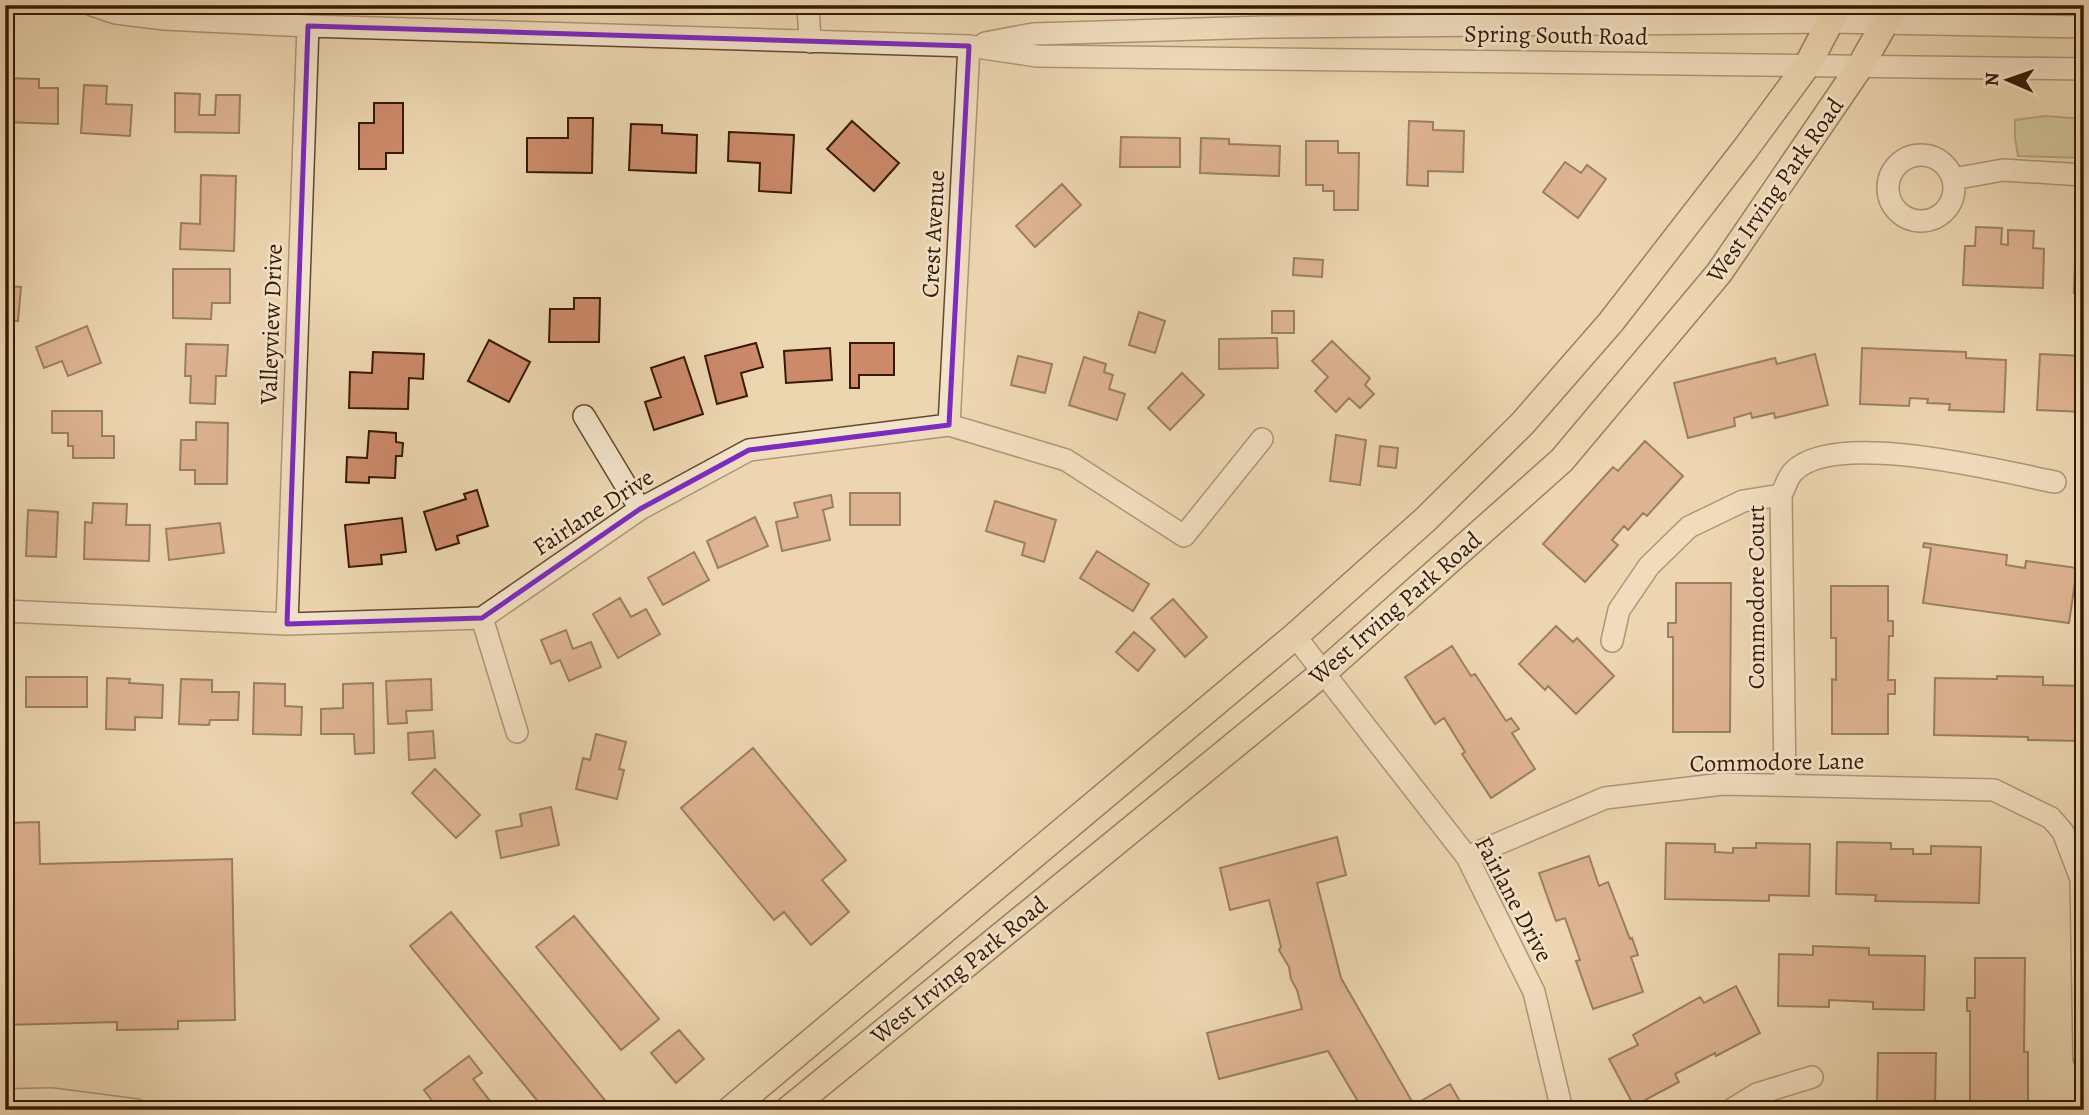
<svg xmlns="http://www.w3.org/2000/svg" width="2089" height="1115" font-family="Alegreya,serif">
	<rect width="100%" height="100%" fill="#ecd6b0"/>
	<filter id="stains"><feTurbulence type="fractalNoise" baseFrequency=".00286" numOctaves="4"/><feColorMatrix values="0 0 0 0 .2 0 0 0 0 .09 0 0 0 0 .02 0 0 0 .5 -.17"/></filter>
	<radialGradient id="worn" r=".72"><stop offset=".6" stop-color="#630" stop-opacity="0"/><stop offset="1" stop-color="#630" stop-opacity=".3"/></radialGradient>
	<!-- green -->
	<path fill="#babd8a" stroke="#786b46" stroke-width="2" d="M2084,5V12H1944L1932,6Z
		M2045,116L2084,119V158L2018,156L2015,138V120Z"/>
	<!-- building -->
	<path fill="#cc8a6b" stroke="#361903" stroke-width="2" d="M5,78L39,79V88H58V124L5,122Z
		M84,85L107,86L106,104L132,105L130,136L81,133Z
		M175,93L200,94L199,115H215L216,95H240L239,133L175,132Z
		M374,103H403V153H386V169H359V123H374Z
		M568,118H593L592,173L527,172V138H568Z
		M852,121L899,163L874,191L827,149Z
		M1409,121L1433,122V130L1464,131L1463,172L1428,171V186L1407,185Z
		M631,124L662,125V133L697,135L696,173L629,170Z
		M729,132L794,135L791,193L759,191L760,163L728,161Z
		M1121,137L1180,138V167H1120Z
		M1201,138L1229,139V144L1280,146L1279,176L1200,173Z
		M1306,141H1338V153H1359L1358,210H1334V191H1323V185H1306Z
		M1565,162L1581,173L1587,165L1606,179L1578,218L1543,192Z
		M201,175L236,176L234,251L180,249L181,223L200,224Z
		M1062,184L1081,205L1035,247L1016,226Z
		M1976,227L2002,228L2001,244L2008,245V230L2034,231L2033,248L2044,249L2043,288L1963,285L1965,246H1975Z
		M2076,236L2084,237V293H2074Z
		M1294,258L1323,260L1322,277L1293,275Z
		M173,269H230V303H212L211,319L173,318Z
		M5,286L21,287L18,321H5Z
		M574,298H600L599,342H549L550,309H574Z
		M1272,311H1294V333H1272Z
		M1139,312L1165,321L1155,353L1129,345Z
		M87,326L101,363L68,376L62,361L44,368L36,347Z
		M1277,338L1278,368L1219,369V339Z
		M489,340L530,362L509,402L468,381Z
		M1332,341L1370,378L1365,385L1374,394L1360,408L1349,398L1336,412L1315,391L1328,377L1312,361Z
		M756,343L763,367L741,373L747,396L717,404L705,356Z
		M850,343H894V375H859V388H850Z
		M186,344L228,345L226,376H216L215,404L190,403L191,376H185Z
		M830,348L832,380L786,383L784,351Z
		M1862,348L1966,352V358L2006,360L2004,412L1949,410L1950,404L1927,403L1928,399L1910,398L1909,406L1860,404Z
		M373,352L424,354L423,379L409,378L408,409L349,408L350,372L372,373Z
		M1815,354L1828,405L1775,418L1774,413L1752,418L1751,413L1734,418L1735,426L1688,438L1674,383L1775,358L1777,364Z
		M2040,354L2084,356V412L2037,410Z
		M1018,356L1052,364L1045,393L1011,385Z
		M684,357L703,414L654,430L645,402L661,397L651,368Z
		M1084,357L1106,364L1104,372L1113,375L1109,389L1125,394L1117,420L1069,405Z
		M1182,373L1204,395L1170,430L1148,408Z
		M52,411H102V436H114V458H73V446H68V433H52Z
		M196,422L228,423L227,484H195V470H180L181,440H196Z
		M369,431L396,433V442L403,443L402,456H396L395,478L369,477V483L346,482L347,457L367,458Z
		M1336,435L1366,440L1360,485L1330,481Z
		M1645,441L1683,476L1647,516L1643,513L1628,530L1624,526L1612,540L1618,545L1585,582L1543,544L1613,467L1618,471Z
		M1380,446L1398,448L1396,468L1378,466Z
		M477,490L488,526L457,536L459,543L436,550L424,512L466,499L464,494Z
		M850,493H900V525H850Z
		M831,495L833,507L823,510L830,540L782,551L776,522L798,517L794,503Z
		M995,501L1056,520L1044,562L1022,555L1025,543L986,531Z
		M93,503L127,504L126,525H150L149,561L84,559L85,522L92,523Z
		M28,510L58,512L56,557L26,556Z
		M755,517L768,546L718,568L707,541Z
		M402,518L406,552L381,555L382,564L349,567L345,525Z
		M220,523L224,553L169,560L166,529Z
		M1924,543L2007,555L2006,565L2025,568L2026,561L2077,568L2069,623L1923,603L1931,548L1923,547Z
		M1097,551L1149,584L1133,611L1080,578Z
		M694,552L709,580L663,605L648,578Z
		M1676,583H1731L1730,732H1673V637H1668V623H1676Z
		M1831,586H1888V621H1893V636H1889L1888,680H1895V694H1888V734H1832V679L1836,680V638H1831Z
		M620,598L631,617L646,609L660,634L618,658L593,614Z
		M1173,599L1207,637L1185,657L1151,618Z
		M1556,626L1573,642L1577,638L1614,676L1576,714L1548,686L1545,690L1519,664Z
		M566,630L573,649L591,642L601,667L569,681L560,660L551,664L541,640Z
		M1134,632L1155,650L1138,671L1116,652Z
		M1452,646L1471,676L1475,674L1506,721L1511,718L1519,729L1512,733L1535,769L1491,798L1462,754L1465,752L1444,718L1435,724L1405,677Z
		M5,673H12L11,704H5Z
		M1997,676L2043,677V685L2082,686L2081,741L2028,740V737L1934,735L1935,678L1997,679Z
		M26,677H87V707H26Z
		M107,678L130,679L129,683L163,685L162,718L135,717V730L106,729Z
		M181,679L212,680V692H239L238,720H210L209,725L179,724Z
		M431,679L432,710L406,711L407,723L388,724L386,681Z
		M254,683L285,684V706L302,707L301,735L253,734Z
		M373,683L374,753L355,754L354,734H321V709L343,708V684Z
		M433,731L435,758L409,760L408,733Z
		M596,734L626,742L619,769L624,770L617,799L576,789L583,758L590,760Z
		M753,748L846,860L822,880L849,912L811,945L784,912L774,920L681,808Z
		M435,769L480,815L456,838L412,793Z
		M551,807L559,845L501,858L496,831L522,826L520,814Z
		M39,822L40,864L232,859L235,1020L178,1021V1029L117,1030V1022L5,1025V823Z
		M1337,837L1346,875L1317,883L1341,978L1414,1105L1450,1084L1465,1110H1363L1328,1051L1219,1079L1207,1033L1302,1009L1297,990L1291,979L1289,967L1279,950L1281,947L1269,900L1230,910L1220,868Z
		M1837,842L1891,843V849H1913V854H1931V846L1981,847L1979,903L1875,901L1876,895L1836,894Z
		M1666,843L1715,844V852L1733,853V848H1756V843L1810,844L1809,896L1769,895V901L1665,899Z
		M1589,856L1599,886L1608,882L1630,939L1632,938L1638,955L1631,957L1643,992L1593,1009L1576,961L1580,960L1565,918L1556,921L1539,873Z
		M451,912L613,1110H545L410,946Z
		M574,916L659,1019L621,1050L536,947Z
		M1813,946L1869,948V955L1925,956L1924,1010L1873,1009V1002L1829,1000V1007L1778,1006L1779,954L1813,955Z
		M1975,958H2025L2024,1052H2028V1105L1970,1104V1011H1967V998H1975Z
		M1736,986L1760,1033L1716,1056L1715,1053L1675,1074L1679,1082L1634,1106L1609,1059L1638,1045L1633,1035L1700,997L1704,1003Z
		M679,1030L704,1059L676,1083L651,1053Z
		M1878,1053H1936L1935,1110H1884V1106H1877Z
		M469,1056L482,1073L473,1079L497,1110H439L424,1090Z"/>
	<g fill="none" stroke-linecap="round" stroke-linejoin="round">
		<defs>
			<path id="minor" d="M92,5L116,13L164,19L308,26L969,46L1037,56L2084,69
				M808,5L810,42
				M985,43L1033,34L1264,27L1832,22L2084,27
				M1888 188a33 33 0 1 1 66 0a33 33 0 1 1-66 0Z
				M1953,179L2003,170L2084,175
				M584,416L640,509
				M949,425L969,46
				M5,611L287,624L482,618L640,509L749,450L949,425L1066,460L1184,536L1262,439
				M482,618L517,732
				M287,624L308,26
				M1295,636L1467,857L1534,992L1562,1110
				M1612,641L1619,610L1649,566L1689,527L1743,501L1781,495
				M1785,784L1781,495C1785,488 1788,476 1794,471C1836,429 2000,471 2055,482
				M1467,857L1605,798L1723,784L1994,790L2051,818L2063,832L2081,879L2084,1058
				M5,1100L51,1099L136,1110
				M1731,1110L1757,1094L1812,1077"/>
			<path id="major" d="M730,1110L1295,636L1426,519L1523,423L1611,322L1746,148L1808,64L1839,5
				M788,1110L1324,672L1562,460L1719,273L1861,65L1895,5"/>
		</defs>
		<!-- minor casing -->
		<use href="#minor" stroke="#64482e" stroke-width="24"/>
		<!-- major casing -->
		<use href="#major" stroke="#361903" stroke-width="29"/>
		<!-- minor -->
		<use href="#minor" stroke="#f3e4cc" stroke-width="21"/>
		<!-- major -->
		<use href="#major" stroke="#ecd6b0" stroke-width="26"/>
	</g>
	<!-- marked area -->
	<path d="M0 0H2089V1115H0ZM308,26L969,46L949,425L749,450L640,509L482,618L287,624Z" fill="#ecd6b0" fill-opacity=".55" fill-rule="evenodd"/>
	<path fill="none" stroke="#7b2cbf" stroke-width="5" stroke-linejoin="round" d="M308,26L969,46L949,425L749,450L640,509L482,618L287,624Z"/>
	<g text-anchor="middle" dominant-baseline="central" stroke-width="5" stroke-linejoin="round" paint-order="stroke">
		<!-- street labels -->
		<g font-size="24" fill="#361903" stroke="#f3e4cc">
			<text transform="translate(1556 35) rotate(1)">Spring South Road</text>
			<text transform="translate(1775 190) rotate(-55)">West Irving Park Road</text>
			<text transform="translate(933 234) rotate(-87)">Crest Avenue</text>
			<text transform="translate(271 324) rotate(-88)">Valleyview Drive</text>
			<text transform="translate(593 512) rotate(-33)">Fairlane Drive</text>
			<text transform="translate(1756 597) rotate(-90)">Commodore Court</text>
			<text transform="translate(1395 608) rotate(-41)">West Irving Park Road</text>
			<text transform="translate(1777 762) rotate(-1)">Commodore Lane</text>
			<text transform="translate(1514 899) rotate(62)">Fairlane Drive</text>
			<text transform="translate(959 970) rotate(-39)">West Irving Park Road</text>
		</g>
	</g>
	<!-- margin -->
	<rect width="2089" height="1115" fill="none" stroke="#ecd6b0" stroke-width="28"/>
	<rect x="7" y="7" width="2075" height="1101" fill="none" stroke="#361903" stroke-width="3.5"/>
	<rect x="14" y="14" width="2061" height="1087" fill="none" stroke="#361903" stroke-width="2"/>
	<!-- north arrow -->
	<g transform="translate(2008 80) rotate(272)" stroke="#f3e4cc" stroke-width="5" paint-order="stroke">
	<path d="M0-5L12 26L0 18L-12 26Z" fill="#361903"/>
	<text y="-10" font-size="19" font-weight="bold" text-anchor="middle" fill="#361903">N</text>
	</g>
	<rect width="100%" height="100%" filter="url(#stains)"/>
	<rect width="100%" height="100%" fill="url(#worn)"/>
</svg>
